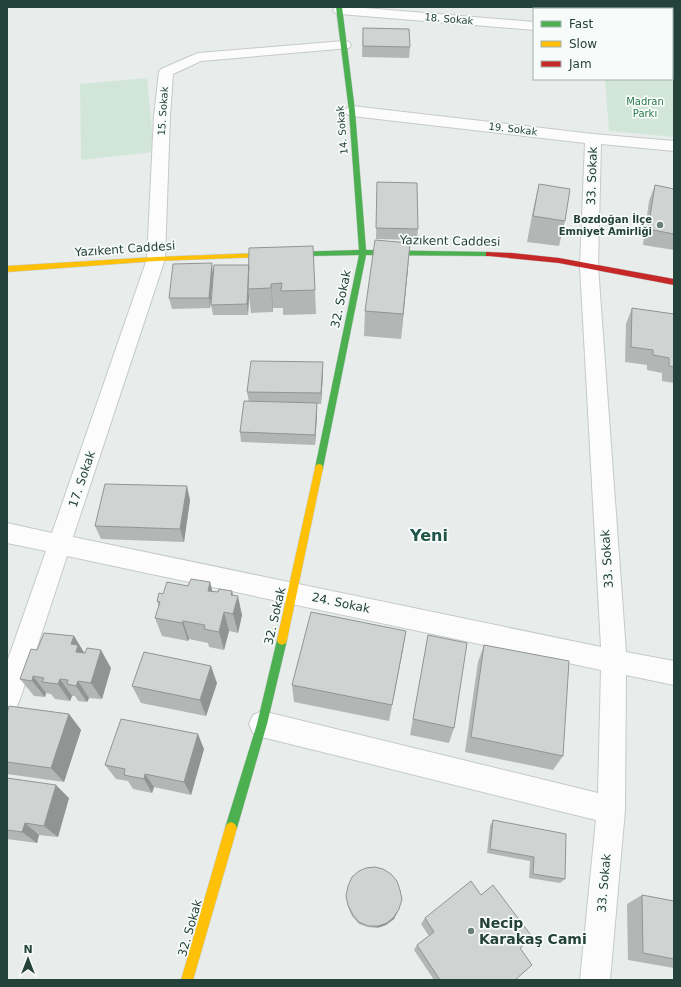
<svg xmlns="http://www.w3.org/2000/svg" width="681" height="987" font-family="'DejaVu Sans',sans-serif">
	<rect width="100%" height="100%" fill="#e8edeb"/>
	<!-- green -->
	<path fill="#d1e6d8" d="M673,40H674V137L609,131L605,79H672Z
		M147,78L154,152L81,160L80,84Z"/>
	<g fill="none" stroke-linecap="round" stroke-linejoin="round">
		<defs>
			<path id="street" d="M335,7H353L534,22V30L340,14L335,13L333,10Z
				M672,33H674V42H672Z
				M344,41L349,42L351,45L349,48L201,61L173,74L170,116L165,259L73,537L601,647L580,266L585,143L352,116L347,114L344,111L347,108L352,106L593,134L674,141V151L601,144L598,266L626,652L674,661V685L626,675L625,810L610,980H580L596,820L262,737L253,733L249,724L253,715L262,711L598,793L601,670L67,556L20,699L16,708L7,711V662L46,551L7,543V523L52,533L147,259L154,116L159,72L161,69L198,53Z"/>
			<path id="fast" d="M336,7H342L355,111L366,250L489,252L493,254L489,256L366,255L323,468L322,471H316L315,468L359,255L260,257L256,255L260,253L359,250L349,111Z
				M282,635L286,637L287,640L267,724L237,828L235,832L231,834L227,832L225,828L257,724L277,640L278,637Z"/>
			<path id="slow" d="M260,253L264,255L263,257L156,261L7,272V266L156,257Z
				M319,464L322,465L323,468L287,640L286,643L282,645L278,643L277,640L315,468L316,465Z
				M231,822L235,824L237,828L193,980H181L225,828L227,824Z"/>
			<path id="jam" d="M486,252L512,253L559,258L674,279V285L559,263L489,256H486Z"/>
		</defs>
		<!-- street casing -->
		<use href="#street" stroke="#c5cac8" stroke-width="2"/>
		<!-- fast casing -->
		<use href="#fast" stroke="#c3cbc8" stroke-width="1"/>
		<!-- slow casing -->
		<use href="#slow" stroke="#c3cbc8" stroke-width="1"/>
		<!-- jam casing -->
		<use href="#jam" stroke="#c3cbc8" stroke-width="1"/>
		<!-- street -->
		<use href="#street" fill="#fcfcfc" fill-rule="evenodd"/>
		<!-- fast -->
		<use href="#fast" fill="#4caf50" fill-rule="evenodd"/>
		<!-- slow -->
		<use href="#slow" fill="#ffc107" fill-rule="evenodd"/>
		<!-- jam -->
		<use href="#jam" fill="#c62828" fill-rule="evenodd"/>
	</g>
	<!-- wall -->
	<path fill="#b2b6b5" d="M663,7H674V25H672V9H664Z
		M363,28L410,47L409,58L362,57Z
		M377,182L418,229L417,240L376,239Z
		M539,184L565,221L559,246L527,242L533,210Z
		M655,185L674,189V250L643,245L649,201Z
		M214,265L315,290L316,314L283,315V308H273V312L251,313L249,297L248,315H213L211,305Z
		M408,268L401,339L364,336L365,311Z
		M213,274L210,308L172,309L169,298Z
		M632,308L674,314V383L662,381V373L647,370V365L625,362L626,324Z
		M323,373L321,404H317V414L315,445L241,442L240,432L249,402L247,392Z
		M190,500L184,542L101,539L95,526Z
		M210,582L212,591L218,592L232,591L233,595L242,615L238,633L229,631L224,650L209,647L208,643L189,639L188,641L162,636L155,618L159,607L157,601L163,594L188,586Z
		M428,635L454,728L449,743L410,735Z
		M74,636L84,653L111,668L102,699L89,698L87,702L78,701L75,696H72L70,701L55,699L51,694L46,693L45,697L34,696L20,679L37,650Z
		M484,645L563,756L553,770L465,752L478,662Z
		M403,649L389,721L294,702L292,685Z
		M217,683L206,716L141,703L132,686Z
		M7,713L69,714L81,730L64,782L7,774Z
		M204,749L191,795L154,787L152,793L133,789L128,781L116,779L105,765Z
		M7,778L69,798L58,837L39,835L37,843L7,839Z
		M493,820L565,879L560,883L529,878L530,861L487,853L490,826Z
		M642,895L674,901V968L628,960L627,904Z
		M346,896L398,911L394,919L386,925L377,928L368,927L359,924L352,916L348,907Z
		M425,918L520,948L515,980H434L414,950L417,945L429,936L421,924Z"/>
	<!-- shaded-wall -->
	<path fill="#919493" d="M410,243L408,268L401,339L403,314Z
		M212,263L213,274L210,308L209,298Z
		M249,265L248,289L249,297L248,315L247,304Z
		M271,284L273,308V312L271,288Z
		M323,362V373L321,404V393Z
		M317,403V414L315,445V435Z
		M187,486L190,500L184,542L180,529Z
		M210,582L215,602L208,591Z
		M232,591L235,607L238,596L242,615L238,633L233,614L231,595Z
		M224,612L229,631L224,650L219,632Z
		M183,621L189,639L188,641L182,623Z
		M406,631L403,649L389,721L392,705Z
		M74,636L85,654L87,669L71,644Z
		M101,650L111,668L102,699L91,683Z
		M211,666L217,683L206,716L200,700Z
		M33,676L46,693L45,697L32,681Z
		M60,679L72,696L70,701L58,684Z
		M78,681L89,698L87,702L76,686Z
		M69,714L81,730L64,782L51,768Z
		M198,734L204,749L191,795L184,782Z
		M145,774L154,787L152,793L144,779Z
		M56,785L69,798L58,837L44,826Z
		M25,823L39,835L37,843L22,832Z
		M399,909L394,919L386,925L377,928L378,926Z"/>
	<!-- building -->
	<path fill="#cfd4d2" stroke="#919493" d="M669,7H674V14H672V9H669Z
		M363,28L409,29L410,47L363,46Z
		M377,182L417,183L418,229L376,228Z
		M539,184L570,189L565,221L533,216Z
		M655,185L674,189V234L648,229Z
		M375,240L410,243L403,314L365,311Z
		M313,246L315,290L281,291L282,283L271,284V288L248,289L249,248Z
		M212,263L209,298H169L173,264Z
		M214,265H249L247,304L211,305Z
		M632,308L674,314V367L669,366V358L653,355V350L631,347Z
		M251,361L323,362L321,393L247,392Z
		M244,401L317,403L315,435L240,432Z
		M105,484L187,486L180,529L95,526Z
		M191,579L210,582L208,591L218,592L219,589L232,591L231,595L238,596L233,614L224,612L219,632L204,629L205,625L183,621L182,623L155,618L160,602L157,601L159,593L163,594L167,582L188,586Z
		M311,612L406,631L392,705L292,685Z
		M44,633L74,636L71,644L78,645L76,652L85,653L87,648L101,650L91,683L78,681L76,686L67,684L68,680L60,679L58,684L42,682L44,678L33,676L32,681L20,679L31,649L37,650Z
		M428,635L467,643L454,728L413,719Z
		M484,645L569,661L563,756L471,737Z
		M144,652L211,666L200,700L132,686Z
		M9,706L69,714L51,768L7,762V713Z
		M121,719L198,734L184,782L145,774L144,779L124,775L125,769L105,765Z
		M7,778L56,785L44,826L25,823L22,832L7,830Z
		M493,820L566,834L565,879L533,874L534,857L490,849Z
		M375,867L383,869L391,874L397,881L400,890L402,899L399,909L394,917L387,923L378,926H368L359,922L353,915L348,905L346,896L348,886L352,877L359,871L366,868Z
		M471,881L481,895L493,885L533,938L520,948L532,965L515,980H440L417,945L434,932L425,918Z
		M642,895L674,901V959L643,953Z"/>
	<!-- markers -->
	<g fill="#697e78" stroke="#f7fbf9" stroke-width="1.5">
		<circle cx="660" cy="225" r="4"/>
		<circle cx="471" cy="931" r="4"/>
	</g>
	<g text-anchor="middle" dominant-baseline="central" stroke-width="3.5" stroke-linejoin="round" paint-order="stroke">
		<!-- far-street labels -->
		<g font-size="10" fill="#24423a" stroke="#f7fbf9">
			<text transform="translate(449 19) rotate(5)">18. Sokak</text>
			<text transform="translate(163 111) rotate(-86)">15. Sokak</text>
			<text transform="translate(513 129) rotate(7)">19. Sokak</text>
			<text transform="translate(342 130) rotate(-95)">14. Sokak</text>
		</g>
		<!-- far-park labels -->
		<g font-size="10" fill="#2d7a4b" stroke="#f7fbf9">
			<text x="645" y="101">Madran<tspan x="645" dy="12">Parkı</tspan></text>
		</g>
		<!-- far-poi labels -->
		<g font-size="10" font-weight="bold" fill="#24423a" stroke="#f7fbf9" text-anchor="end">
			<text x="652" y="219">Bozdoğan İlçe<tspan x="652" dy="12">Emniyet Amirliği</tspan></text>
		</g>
		<!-- street labels -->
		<g font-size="12" fill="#24423a" stroke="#f7fbf9">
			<text transform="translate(592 176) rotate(-88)">33. Sokak</text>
			<text transform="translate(450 241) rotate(1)">Yazıkent Caddesi</text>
			<text transform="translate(125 249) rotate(-4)">Yazıkent Caddesi</text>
			<text transform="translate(341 299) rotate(-78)">32. Sokak</text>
			<text transform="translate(82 479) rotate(-71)">17. Sokak</text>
			<text transform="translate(607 559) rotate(-94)">33. Sokak</text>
			<text transform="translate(341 603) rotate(12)">24. Sokak</text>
			<text transform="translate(275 616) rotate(-77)">32. Sokak</text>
			<text transform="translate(604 883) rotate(-85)">33. Sokak</text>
			<text transform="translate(190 928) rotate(-74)">32. Sokak</text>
		</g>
		<!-- near-poi labels -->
		<g font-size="14" font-weight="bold" fill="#24423a" stroke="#f7fbf9" text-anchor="start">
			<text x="479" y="923">Necip<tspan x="479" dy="16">Karakaş Cami</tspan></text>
		</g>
		<!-- district labels -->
		<g font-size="16" font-weight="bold" fill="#1f5548" stroke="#f7fbf9">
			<text x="429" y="535">Yeni</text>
		</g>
	</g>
	<!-- border -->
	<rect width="681" height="987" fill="none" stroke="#24423a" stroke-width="16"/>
	<!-- legend -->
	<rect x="533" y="8" width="140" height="72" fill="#f7fbf9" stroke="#a3b1ad"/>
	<rect x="541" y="21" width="20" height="6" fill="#4caf50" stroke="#a3b1ad"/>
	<text x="569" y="28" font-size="12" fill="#24423a">Fast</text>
	<rect x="541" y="41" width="20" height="6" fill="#ffc107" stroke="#a3b1ad"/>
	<text x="569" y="48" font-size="12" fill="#24423a">Slow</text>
	<rect x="541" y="61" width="20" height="6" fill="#c62828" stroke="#a3b1ad"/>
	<text x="569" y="68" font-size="12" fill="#24423a">Jam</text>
	<!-- north arrow -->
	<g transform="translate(28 959)" stroke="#f7fbf9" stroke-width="3" paint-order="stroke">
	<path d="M0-3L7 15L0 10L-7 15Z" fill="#24423a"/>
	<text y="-6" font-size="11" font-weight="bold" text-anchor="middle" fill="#24423a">N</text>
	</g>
</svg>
